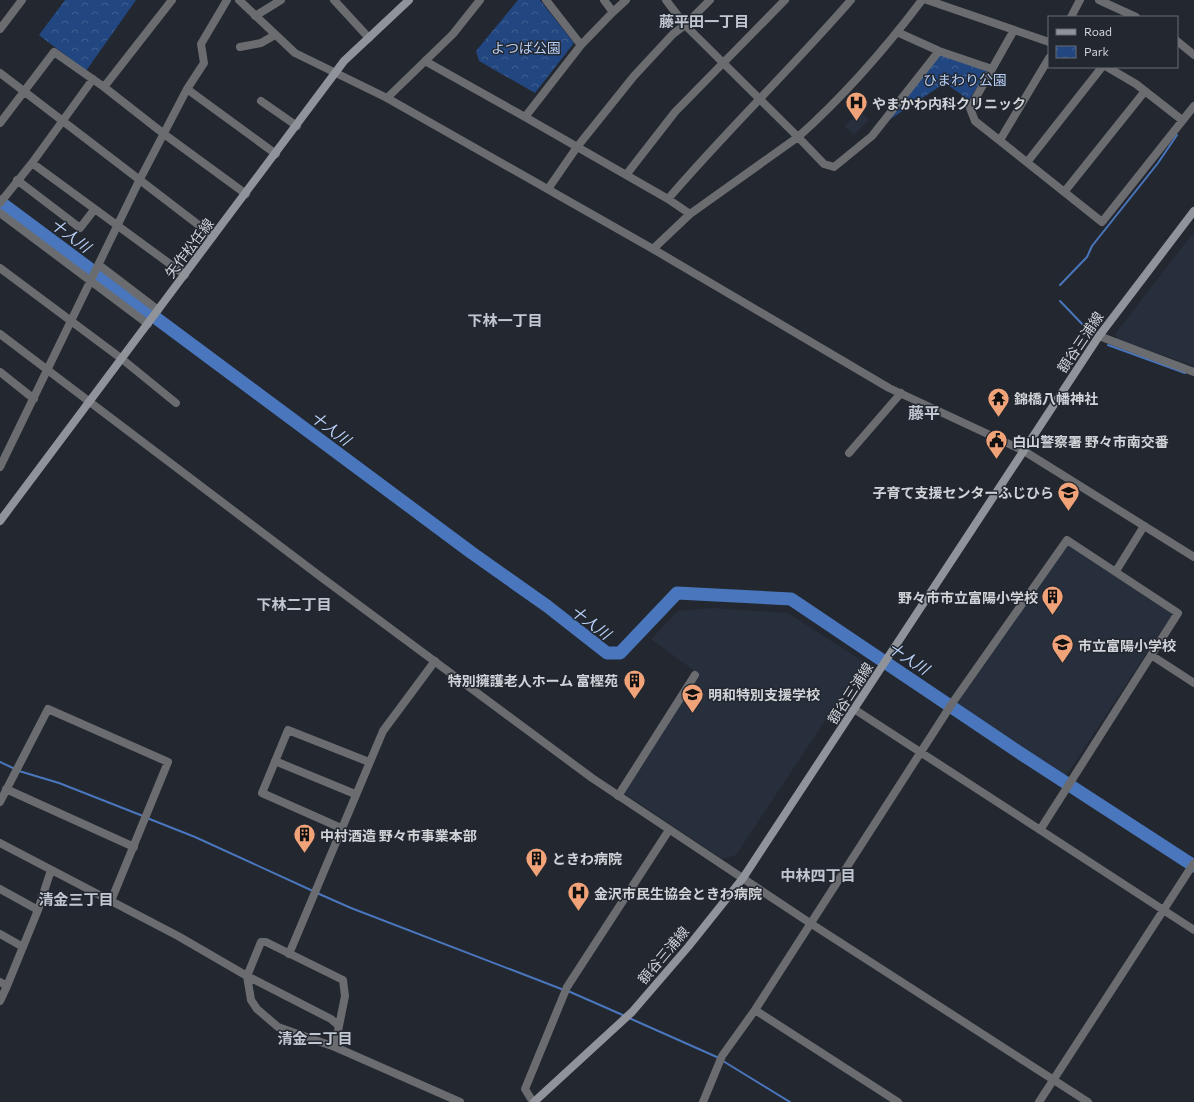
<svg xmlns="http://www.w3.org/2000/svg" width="1194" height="1102" font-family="Commissioner,'Noto Sans JP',sans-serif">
	<defs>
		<pattern id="park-crowns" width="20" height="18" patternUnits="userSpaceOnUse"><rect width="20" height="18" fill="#214680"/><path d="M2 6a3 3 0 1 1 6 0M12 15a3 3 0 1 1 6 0" fill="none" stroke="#406091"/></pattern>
	</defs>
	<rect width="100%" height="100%" fill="#23272f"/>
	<!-- built -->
	<path fill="#272f3c" d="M860,111L869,120L854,135L844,126Z
		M1194,232V366L1117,339L1115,334Z
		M1068,544L1173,613L1066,776L957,703Z
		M713,608L788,613L864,662L736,855L722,859L624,793L700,675L651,639L678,611Z"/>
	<!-- park -->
	<path fill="url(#park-crowns)" d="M65,0H136L86,71L39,35Z
		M518,0H540L574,43L535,93L479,61L476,51Z
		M939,54L987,71L969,100L945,83L886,122Z"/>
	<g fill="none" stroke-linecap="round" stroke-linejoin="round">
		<!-- stream -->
		<path stroke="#4976bc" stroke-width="2" d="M1060,285L1087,257L1092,246L1158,163L1177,135
			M1060,301L1085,327
			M1108,345L1185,373
			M0,762L15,769
			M19,771L59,783L143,816
			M147,818L195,837L313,891
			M317,893L351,908L564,990
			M568,991L625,1016
			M629,1018L719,1058
			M723,1061L790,1102"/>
		<!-- river -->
		<path stroke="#4976bc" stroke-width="13" d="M0,202L472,553L547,606L607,653H620L677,593L791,599L1023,755L1194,866"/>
		<!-- minor -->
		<path stroke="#6a6c70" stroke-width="8" d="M334,0L369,38
			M546,0L581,45
			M604,0L613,12L581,45L525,117L668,199L690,214L798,137L824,164L834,167L872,136L939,51
			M666,0L685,25
			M927,0L1049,42
			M613,12L626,0
			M255,16L281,0
			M1071,17L1080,0
			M1014,30L970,108L975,121L1102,222L1194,106
			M897,32L939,51L992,69
			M240,47L261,43L275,35
			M425,61L525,117
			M1107,67L1136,84L1182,120
			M0,73L213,236
			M104,87L164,134L246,194
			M187,89L276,154
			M387,98L453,34L480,0
			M261,101L297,126
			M0,123L54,52L104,87L172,0
			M1000,140L1049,58
			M1028,161L1102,67
			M32,163L185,275
			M626,175L675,112L785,0
			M17,180L80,228L94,210
			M1065,191L1145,91
			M668,199C727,130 792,68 851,0
			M0,203L32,163L93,79
			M0,213L148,324
			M653,249L690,214
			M99,265L158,310
			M0,268L122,359L176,403
			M1099,336L1194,372
			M0,372L34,399
			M849,453L901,393
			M0,467L139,181L187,89L204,63L201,44L227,0
			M1116,571L1144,526
			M1151,655L1194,683
			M854,709L1194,930
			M275,761L355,794
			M6,789L134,847
			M618,796L695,675
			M0,802L48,709L168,762L111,901
			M341,828L262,793L288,730L369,762
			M0,843L178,936L247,976L251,1000L257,1009L278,1027L335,1047L460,1102
			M0,889L38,910
			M0,934L23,947
			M289,954L383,731L435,661
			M0,982L7,986L38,910L51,870
			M0,1001L7,986
			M755,1010L898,1102
			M335,1047L339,1026L331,1019L247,976L261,942H266L343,980L345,996L339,1026
			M533,1102L525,1089L567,987L669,830
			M703,1102L722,1056L755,1010L953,702L1067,540L1178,613L1040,830
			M1039,1102L1194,863"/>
		<!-- tertiary -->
		<path stroke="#6a6c70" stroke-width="8" d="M239,0L295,53L387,98L653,249L889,388L1024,451L1194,557
			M1099,0L1136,17
			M685,25L798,137C844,96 885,49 922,0
			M0,29L22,0
			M1177,41L1194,55
			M548,189L577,147L634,76L673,34L685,25L710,0
			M0,334L321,577L592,778L810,923L1088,1102"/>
		<!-- secondary -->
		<path stroke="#90949a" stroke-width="8" d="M0,521L344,61L409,0
			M534,1102L632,1012L688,947L743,878L1099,336L1194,211"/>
	</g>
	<!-- icons -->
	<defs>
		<symbol id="hospital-pin" viewBox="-11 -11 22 30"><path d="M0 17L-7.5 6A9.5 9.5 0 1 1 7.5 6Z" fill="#f0a278" stroke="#23272f"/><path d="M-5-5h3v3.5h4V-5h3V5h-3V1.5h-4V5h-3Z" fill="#111"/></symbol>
		<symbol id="temple-pin" viewBox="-11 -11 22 30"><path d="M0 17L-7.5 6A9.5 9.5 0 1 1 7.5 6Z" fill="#f0a278" stroke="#23272f"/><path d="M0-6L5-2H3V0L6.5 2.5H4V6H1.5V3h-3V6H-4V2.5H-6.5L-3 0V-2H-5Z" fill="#111"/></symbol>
		<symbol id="civic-pin" viewBox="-11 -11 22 30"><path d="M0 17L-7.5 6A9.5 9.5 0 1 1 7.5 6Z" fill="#f0a278" stroke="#23272f"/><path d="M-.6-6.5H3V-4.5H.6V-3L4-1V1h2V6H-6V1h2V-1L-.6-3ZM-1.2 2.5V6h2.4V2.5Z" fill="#111"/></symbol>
		<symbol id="school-pin" viewBox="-11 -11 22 30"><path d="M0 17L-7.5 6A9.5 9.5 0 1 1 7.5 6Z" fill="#f0a278" stroke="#23272f"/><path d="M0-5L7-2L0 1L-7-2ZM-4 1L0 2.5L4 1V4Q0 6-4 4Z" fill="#111"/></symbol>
		<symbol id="building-pin" viewBox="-11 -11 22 30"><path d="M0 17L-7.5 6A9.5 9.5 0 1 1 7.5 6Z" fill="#f0a278" stroke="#23272f"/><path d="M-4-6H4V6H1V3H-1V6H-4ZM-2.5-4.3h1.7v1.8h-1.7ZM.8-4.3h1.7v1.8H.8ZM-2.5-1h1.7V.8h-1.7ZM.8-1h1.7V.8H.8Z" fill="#111"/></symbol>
	</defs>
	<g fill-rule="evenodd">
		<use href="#hospital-pin" x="844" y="90" width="25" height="34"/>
		<use href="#temple-pin" x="986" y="386" width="25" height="34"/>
		<use href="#civic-pin" x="984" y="428" width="25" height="34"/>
		<use href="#school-pin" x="1056" y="480" width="25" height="34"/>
		<use href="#building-pin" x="1040" y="584" width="25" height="34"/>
		<use href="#school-pin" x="1050" y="632" width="25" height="34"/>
		<use href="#building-pin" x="622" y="668" width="25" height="34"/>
		<use href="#school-pin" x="680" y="682" width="25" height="34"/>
		<use href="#building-pin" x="292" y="822" width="25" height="34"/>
		<use href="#building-pin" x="524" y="846" width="25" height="34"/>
		<use href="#hospital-pin" x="566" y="880" width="25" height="34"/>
	</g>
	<g text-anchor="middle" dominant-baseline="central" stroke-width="3" stroke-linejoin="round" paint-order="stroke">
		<!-- park labels -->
		<g font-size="14" fill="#b6cef5" stroke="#23272f">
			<text x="526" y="47">よつば公園</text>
			<text x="965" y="79">ひまわり公園</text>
		</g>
		<!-- poi labels -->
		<g font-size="14" font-weight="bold" fill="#d0d3d8" stroke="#23272f" text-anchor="start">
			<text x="872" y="103">やまかわ内科クリニック</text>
			<text x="1014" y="398">錦橋八幡神社</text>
			<text x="1012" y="441">白山警察署 野々市南交番</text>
			<text x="1054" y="492" text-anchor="end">子育て支援センターふじひら</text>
			<text x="1038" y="597" text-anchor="end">野々市市立富陽小学校</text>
			<text x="1078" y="645">市立富陽小学校</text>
			<text x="618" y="680" text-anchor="end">特別擁護老人ホーム 富樫苑</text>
			<text x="708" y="694">明和特別支援学校</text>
			<text x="320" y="835">中村酒造 野々市事業本部</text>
			<text x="552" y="858">ときわ病院</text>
			<text x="594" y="893">金沢市民生協会ときわ病院</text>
		</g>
		<!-- street labels -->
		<g font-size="14" fill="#d0d3d8" stroke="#23272f">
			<text transform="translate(189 248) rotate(-53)">矢作松任線</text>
			<text transform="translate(1080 342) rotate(-56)">額谷三浦線</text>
			<text transform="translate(850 693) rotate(-57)">額谷三浦線</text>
			<text transform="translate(663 955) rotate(-50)">額谷三浦線</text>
		</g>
		<!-- neighbourhood labels -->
		<g font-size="15" font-weight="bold" fill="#c1c7d1" stroke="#23272f">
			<text x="704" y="21">藤平田一丁目</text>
			<text x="505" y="320">下林一丁目</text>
			<text x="294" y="604">下林二丁目</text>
			<text x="818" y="875">中林四丁目</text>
			<text x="76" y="899">清金三丁目</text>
			<text x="315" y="1038">清金二丁目</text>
		</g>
		<!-- water labels -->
		<g font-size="15" font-style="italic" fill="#bad3f9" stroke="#23272f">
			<text transform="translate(71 235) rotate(37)">十人川</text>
			<text transform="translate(331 428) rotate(37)">十人川</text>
			<text transform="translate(591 622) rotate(37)">十人川</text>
			<text transform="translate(909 658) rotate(33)">十人川</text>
		</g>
		<!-- quarter labels -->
		<g font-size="16" font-weight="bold" fill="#c1c7d1" stroke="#23272f">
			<text x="924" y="412">藤平</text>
		</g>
	</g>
	<!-- legend -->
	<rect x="1048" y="16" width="130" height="52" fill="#23272f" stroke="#686c73"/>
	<rect x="1056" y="29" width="20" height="6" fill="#90949a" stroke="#686c73"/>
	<text x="1084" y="36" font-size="12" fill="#d0d3d8">Road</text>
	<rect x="1056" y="46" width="20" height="12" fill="url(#park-crowns)" stroke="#686c73"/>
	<text x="1084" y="56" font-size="12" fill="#d0d3d8">Park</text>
</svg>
